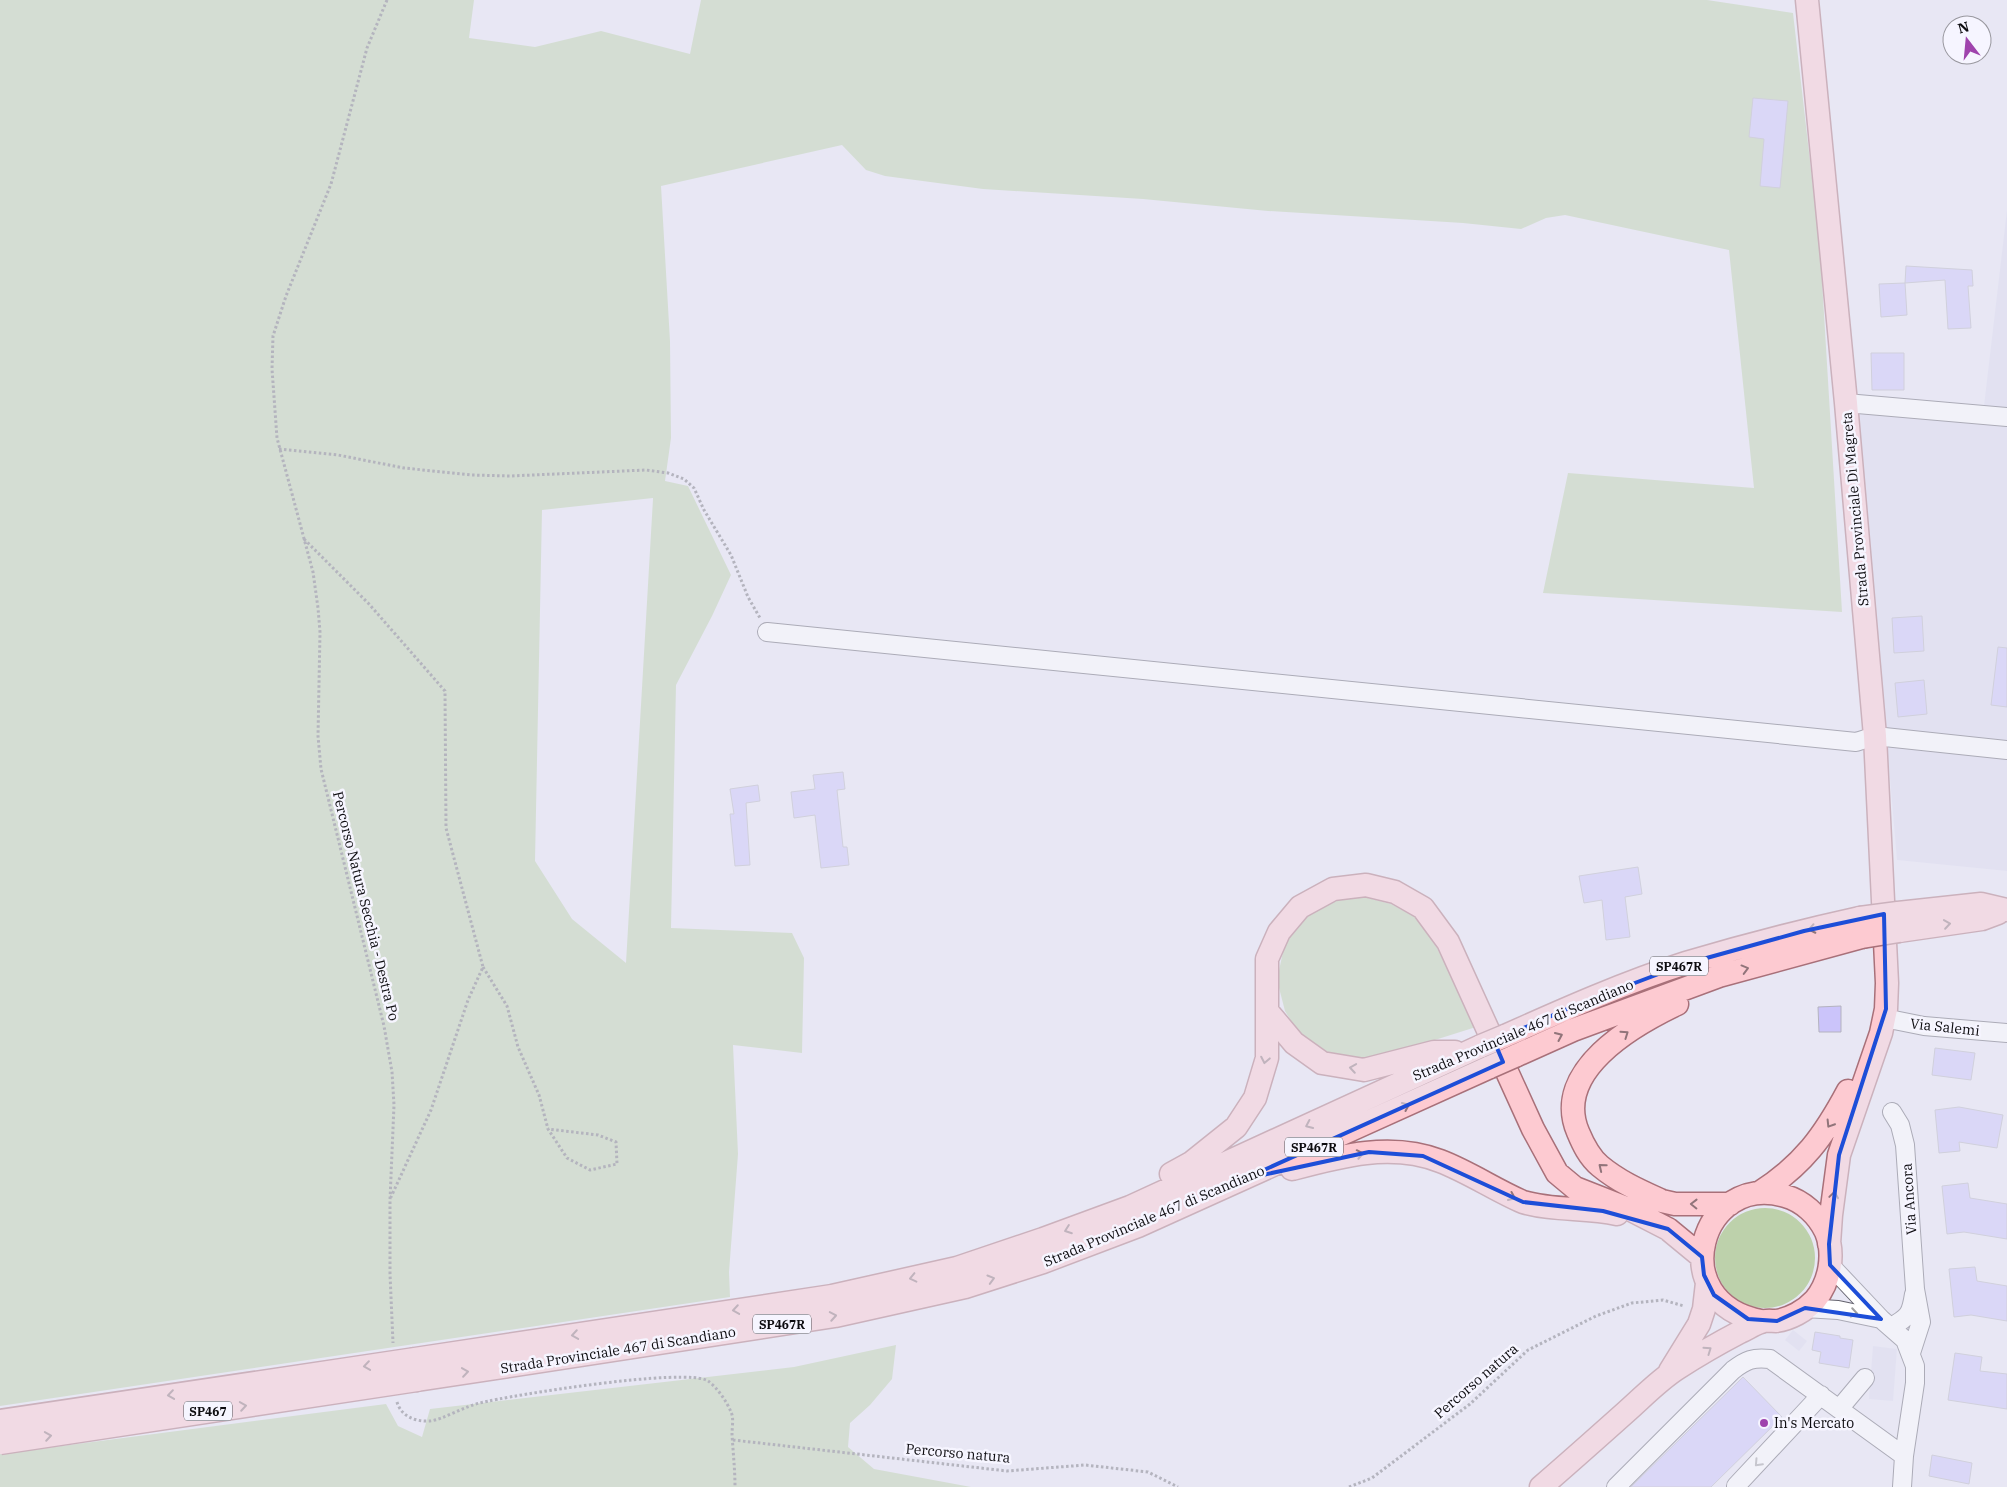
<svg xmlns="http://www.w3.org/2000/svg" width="2007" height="1487" font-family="'IBM Plex Serif',serif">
	<rect width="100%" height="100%" fill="#e8e7f4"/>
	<!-- built -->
	<path fill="#dcdaee" d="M2007,210V871L1897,860L1857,394L1984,406Z
		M1793,1330L1807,1341L1799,1351L1785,1340Z
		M1873,1346L1897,1349L1893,1401L1869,1399Z"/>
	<!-- green -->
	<path fill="#bdd1ab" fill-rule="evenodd" d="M0,0H474L469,38L535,47L601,31L690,54L701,0H1707L1793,13L1820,248L1842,612L1543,593L1568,473L1754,488L1729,250L1565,215L1546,218L1521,229L1463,223L1268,211L1143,199L983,189L885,176L866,170L842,145L661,186L670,341L671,438L665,481L688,486L731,575L712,616L676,685L671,928L792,933L804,958L802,1053L733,1045L738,1154L729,1272L730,1297L0,1406ZM653,498V499L626,963L572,919L535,861L542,510Z
		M1360,896L1391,904L1417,918L1437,948L1476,1027L1362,1063L1328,1054L1302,1039L1285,1011L1277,980L1284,947L1301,920L1328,902Z
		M1715 1258a50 50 0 1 1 100 0a50 50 0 1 1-100 0Z
		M896,1345L892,1379L870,1405L850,1423L848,1447L874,1469L971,1487H0V1454L386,1404L398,1426L422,1437L430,1409L794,1367Z"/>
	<!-- building -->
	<path fill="#cbc4fa" stroke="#b4b3bf" d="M1753,98L1788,101L1780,188L1760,186L1764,139L1749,137Z
		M1906,266L1972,270L1973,286H1968L1971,328L1948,329L1945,280L1905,283Z
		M1905,283L1907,315L1881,317L1879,284Z
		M1871,353H1904V390H1872Z
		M1922,616L1924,651L1894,653L1892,618Z
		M1998,647L2007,648V707L1991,705Z
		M1924,680L1927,714L1898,717L1895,683Z
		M843,772L845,789L837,790L843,847H847L849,865L821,868L815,815L794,818L791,792L815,789L813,775Z
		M758,785L760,801L746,803L750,865L735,866L730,814H734L730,789Z
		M1638,867L1642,894L1625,897L1630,937L1606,940L1602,900L1584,903L1579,876Z
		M1841,1006V1032H1819L1818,1007Z
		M1935,1048L1975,1053L1971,1080L1932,1075Z
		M1959,1107L2003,1115L1997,1148L1959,1142L1960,1151L1939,1153L1935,1110Z
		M1968,1183L1970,1198L2007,1204V1239L1964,1232L1947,1234L1942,1186Z
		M1975,1267L1977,1281L2007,1286V1321L1971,1315L1954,1317L1949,1269Z
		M1815,1332L1840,1336V1338L1853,1340L1849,1368L1819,1363L1821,1352L1812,1350Z
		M1955,1353L1982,1357L1980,1371L2007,1374V1409L1948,1400Z
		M1743,1377L1782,1417L1711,1487H1631Z
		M1932,1455L1972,1463L1969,1484L1929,1476Z"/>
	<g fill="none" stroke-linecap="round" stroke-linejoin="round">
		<defs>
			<path id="minor" d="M1846,403L2007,417
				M767,632L1856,742L1875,736L2007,750
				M1884,1018L1924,1026L2007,1033
				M1892,1112L1900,1125L1905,1145L1915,1289L1921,1322L1911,1353
				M1805,1308L1838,1310L1881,1319L1830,1265
				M1881,1319L1905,1340L1915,1366V1383L1904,1456L1902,1487
				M1891,1327C1909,1317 1911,1314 1914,1294
				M1839,1409L1865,1378
				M1736,1486L1821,1395
				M1616,1487L1733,1370C1746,1360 1753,1357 1770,1359L1904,1456"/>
			<path id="major" d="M1807,0L1846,403L1875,736L1887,983L1886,1009L1881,1033L1839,1155L1831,1215L1829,1244
				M1898,913L1981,904L2007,910
				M1899,931L1982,919L1998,913
				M1268,1012L1294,1043L1322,1063L1364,1070L1434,1052H1455
				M1505,1036C1563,1010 1626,982 1686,963C1743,946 1801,931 1860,918
				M1515,1056L1573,1030L1719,976L1862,937
				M1292,1169C1340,1156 1391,1142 1440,1161C1469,1172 1495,1190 1523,1202C1553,1211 1586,1207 1617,1214
				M1171,1174L1191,1163L1236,1127L1255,1098L1267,1058V959L1279,932L1300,907L1333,889L1366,885L1395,892L1423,908L1448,942L1533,1129L1557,1173L1575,1188L1631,1210L1668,1229L1702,1257
				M1759,1193C1803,1165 1824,1136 1848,1091
				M1644,1197L1675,1204H1730
				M1660,1200C1638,1190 1618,1181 1600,1166C1589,1157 1583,1144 1578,1132C1552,1071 1633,1025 1677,1004
				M415,1359L832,1296L957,1268L1043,1239L1130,1207L1481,1046
				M1670,1371L1699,1324L1704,1309L1707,1283
				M417,1380L835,1316L965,1287L1043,1262L1138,1226L1490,1067
				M1541,1487C1570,1462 1598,1437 1626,1412C1643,1397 1659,1380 1678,1368C1698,1355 1719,1343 1740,1332C1747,1329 1754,1324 1761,1322C1765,1320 1771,1321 1776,1321C1790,1319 1805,1311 1815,1300C1830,1282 1835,1254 1826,1232C1818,1215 1803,1201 1785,1196C1701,1171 1662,1302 1761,1321"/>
		</defs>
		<!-- minor casing -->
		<use href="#minor" stroke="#64636e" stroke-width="20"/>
		<!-- major casing -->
		<use href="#major" stroke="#a87079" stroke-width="25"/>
		<!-- path -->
		<path stroke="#76757d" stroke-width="3" stroke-dasharray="2.5 2.5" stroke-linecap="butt" d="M387,0L367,48L331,184L286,296L273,336L272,369L277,438L313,572L318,608L320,632L318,736L321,769L384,1026L392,1072L394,1105L390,1200V1274L393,1343
			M279,449L338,455L404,468L472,475L510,476L646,470L668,473L684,479L694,488L704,510L731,555L748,597L760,618
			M304,539L369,604L445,691L446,828L483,967L468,1000L431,1110L391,1197
			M483,967L507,1006L518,1047L539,1095L548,1129L567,1158L590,1170L617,1164L616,1142L598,1135L548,1129
			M397,1402C401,1416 415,1422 430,1421C442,1420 465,1406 480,1403C512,1395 687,1367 708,1381C717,1387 727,1402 731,1412C734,1418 732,1427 732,1434C733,1452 735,1469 735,1487
			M733,1440L1007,1471L1085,1465L1148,1472L1178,1487
			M1349,1487L1372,1478L1470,1404L1528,1350L1596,1316L1632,1303L1663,1300L1684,1306"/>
		<!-- minor -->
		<use href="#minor" stroke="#fff" stroke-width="18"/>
		<!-- major -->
		<use href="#major" stroke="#fdcad1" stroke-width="22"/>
		<defs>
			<path id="major-bridge" d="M1860,918L1898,913
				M1862,937L1899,931
				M1481,1046L1505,1036
				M1490,1067L1515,1056
				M0,1421L415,1359
				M0,1443L417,1380"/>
		</defs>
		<!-- major-bridge casing -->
		<use href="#major-bridge" stroke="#a87079" stroke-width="25" stroke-linecap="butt"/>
		<!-- major-bridge -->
		<use href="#major-bridge" stroke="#fdcad1" stroke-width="22"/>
	</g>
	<!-- one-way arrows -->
	<defs><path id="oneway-chevron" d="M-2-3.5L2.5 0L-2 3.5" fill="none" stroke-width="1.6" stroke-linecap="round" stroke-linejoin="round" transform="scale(1.25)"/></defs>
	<g stroke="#91747a">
		<use href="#oneway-chevron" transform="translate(1947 924) rotate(-8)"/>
		<use href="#oneway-chevron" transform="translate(1812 929) rotate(168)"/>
		<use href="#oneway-chevron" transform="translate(1745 969) rotate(-15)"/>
		<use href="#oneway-chevron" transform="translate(1625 1034) rotate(-35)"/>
		<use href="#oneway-chevron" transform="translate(1559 1036) rotate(-24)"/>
		<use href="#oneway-chevron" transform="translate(1265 1060) rotate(101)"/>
		<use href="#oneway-chevron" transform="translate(1353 1068) rotate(-171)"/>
		<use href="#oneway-chevron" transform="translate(1406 1106) rotate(-24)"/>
		<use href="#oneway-chevron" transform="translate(1830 1124) rotate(122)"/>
		<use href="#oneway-chevron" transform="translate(1309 1125) rotate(155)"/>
		<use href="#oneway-chevron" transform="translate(1360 1154) rotate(-11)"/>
		<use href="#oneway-chevron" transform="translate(1602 1167) rotate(-141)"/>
		<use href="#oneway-chevron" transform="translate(1834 1195) rotate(-82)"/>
		<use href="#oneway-chevron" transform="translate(1512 1197) rotate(24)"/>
		<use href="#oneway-chevron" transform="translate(1694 1204) rotate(-179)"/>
		<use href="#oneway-chevron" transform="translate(1068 1230) rotate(160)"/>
		<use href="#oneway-chevron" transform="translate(913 1278) rotate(167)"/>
		<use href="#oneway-chevron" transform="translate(991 1279) rotate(-16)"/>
		<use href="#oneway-chevron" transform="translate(736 1310) rotate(171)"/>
		<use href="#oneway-chevron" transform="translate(833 1316) rotate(-10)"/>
		<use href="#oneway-chevron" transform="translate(575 1335) rotate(171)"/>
		<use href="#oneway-chevron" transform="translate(1708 1350) rotate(-35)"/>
		<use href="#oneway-chevron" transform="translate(367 1366) rotate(172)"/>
		<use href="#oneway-chevron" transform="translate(465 1372) rotate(-8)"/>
		<use href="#oneway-chevron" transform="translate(171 1395) rotate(172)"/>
		<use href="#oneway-chevron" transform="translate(243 1406) rotate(-9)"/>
		<use href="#oneway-chevron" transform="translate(48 1436) rotate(-9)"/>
	</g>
	<g stroke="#9e9e9f">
		<use href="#oneway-chevron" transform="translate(1854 1313) rotate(9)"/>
		<use href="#oneway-chevron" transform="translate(1758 1463) rotate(133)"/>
	</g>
	<!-- marked area -->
	<path d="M0 0H2007V1487H0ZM1884,914L1886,1009L1839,1155L1829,1244L1830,1265L1881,1319L1805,1308L1777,1321L1748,1319L1714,1295L1704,1275L1702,1257L1668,1229L1603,1211L1523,1202L1423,1156L1369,1152L1244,1179L1503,1062L1494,1041L1574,1006L1685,964L1804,931Z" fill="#e8e7f4" fill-opacity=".55" fill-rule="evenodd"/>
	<path fill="none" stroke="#1d4ed8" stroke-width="4" stroke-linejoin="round" d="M1884,914L1886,1009L1839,1155L1829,1244L1830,1265L1881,1319L1805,1308L1777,1321L1748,1319L1714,1295L1704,1275L1702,1257L1668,1229L1603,1211L1523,1202L1423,1156L1369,1152L1244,1179L1503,1062L1494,1041L1574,1006L1685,964L1804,931Z"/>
	<!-- markers -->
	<circle fill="#9f43ad" stroke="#f6f5ff" stroke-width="2" cx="1764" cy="1423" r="5"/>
	<g text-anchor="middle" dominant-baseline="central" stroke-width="5" stroke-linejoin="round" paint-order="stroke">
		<!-- shield labels -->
		<g fill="#f6f5ff" stroke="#535258" stroke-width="1">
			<rect x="1650" y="956.5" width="58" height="19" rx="4"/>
			<rect x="1285" y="1137.5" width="58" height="19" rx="4"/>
			<rect x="753" y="1314.5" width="58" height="19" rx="4"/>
			<rect x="184" y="1401.5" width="48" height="19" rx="4"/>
		</g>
		<g font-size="12" font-weight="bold" fill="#0d0c10">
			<text x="1679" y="966">SP467R</text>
			<text x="1314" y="1147">SP467R</text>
			<text x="782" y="1324">SP467R</text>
			<text x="208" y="1411">SP467</text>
		</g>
		<!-- street labels -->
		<g font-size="14" fill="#0d0c10" stroke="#f6f5ff">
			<text transform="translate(1855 509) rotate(-95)">Strada Provinciale Di Magreta</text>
			<text transform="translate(366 906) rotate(76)">Percorso Natura Secchia - Destra Po</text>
			<text transform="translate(1945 1027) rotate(6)">Via Salemi</text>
			<text transform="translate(1523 1030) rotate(-23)">Strada Provinciale 467 di Scandiano</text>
			<text transform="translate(1909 1199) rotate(-94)">Via Ancora</text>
			<text transform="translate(1154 1216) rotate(-23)">Strada Provinciale 467 di Scandiano</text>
			<text transform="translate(618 1350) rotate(-9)">Strada Provinciale 467 di Scandiano</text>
			<text transform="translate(1476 1381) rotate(-41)">Percorso natura</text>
			<text transform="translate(958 1453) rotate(5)">Percorso natura</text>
		</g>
		<!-- poi labels -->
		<g font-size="14" fill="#0d0c10" stroke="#f6f5ff" text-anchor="start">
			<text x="1774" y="1423">In's Mercato</text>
		</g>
	</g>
	<!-- north arrow -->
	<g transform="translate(1967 40) rotate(344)"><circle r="24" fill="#f6f5ff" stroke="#99989f"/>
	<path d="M0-4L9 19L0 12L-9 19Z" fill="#9f43ad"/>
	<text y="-8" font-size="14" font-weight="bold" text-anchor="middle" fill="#0d0c10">N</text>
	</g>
</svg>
